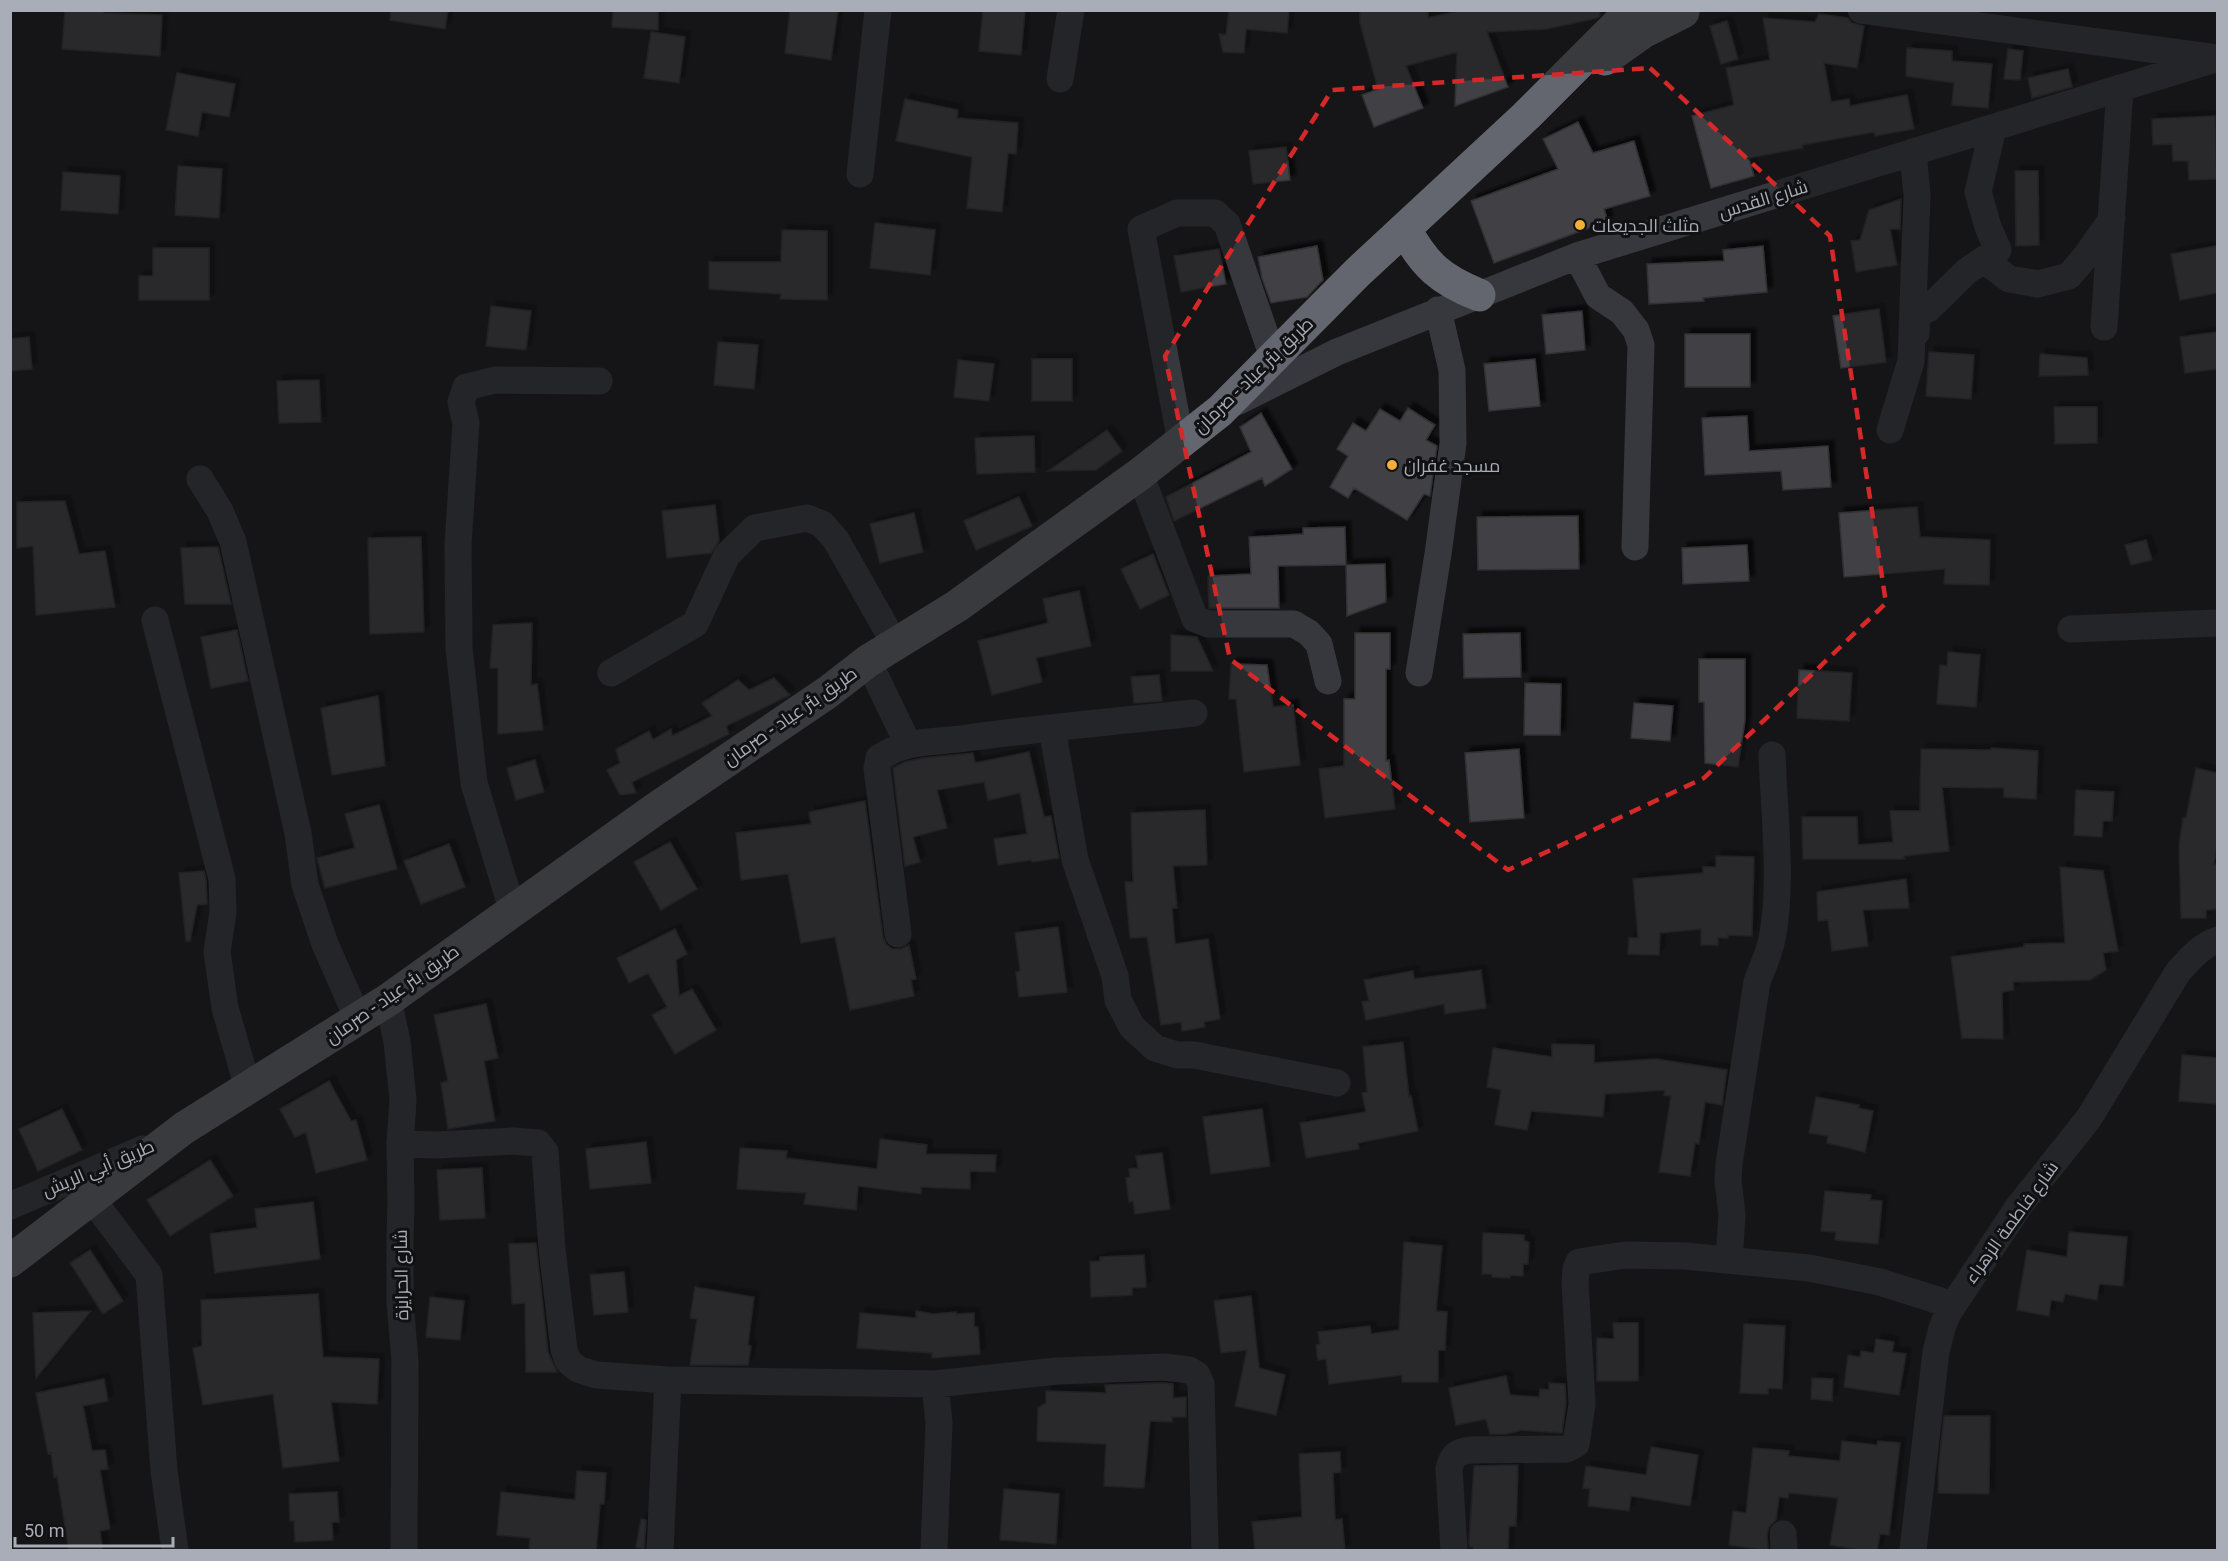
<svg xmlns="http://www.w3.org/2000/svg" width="2228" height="1561" font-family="Roboto,Cairo,sans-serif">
	<defs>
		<filter id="shadow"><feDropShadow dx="5.5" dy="-5.5" stdDeviation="1.5" flood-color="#0009"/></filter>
	</defs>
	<rect width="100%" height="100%" fill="#161618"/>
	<!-- building -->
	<path fill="#404145" stroke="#303034" stroke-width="1.5" filter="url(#shadow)" d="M65,10H104V13L162,15L160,56L62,49Z
		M391,10H448L445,29L390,20Z
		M613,10H658V30L612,27Z
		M790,10H838L831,60L785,53Z
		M983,10H1025L1021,55L979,51Z
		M1229,10H1289L1287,33L1246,29L1244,53L1223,52L1219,34L1226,35Z
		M1360,10H1428V18L1463,10H1599L1600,16L1597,18L1547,29L1487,32L1508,87L1455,106L1457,52L1406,66L1423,108L1374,127L1362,95L1378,89L1360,23Z
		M1819,14L1848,18L1852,23L1864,26L1857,68L1824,63L1831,102L1849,99L1850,106L1907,95L1914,129L1875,136L1874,132L1802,145L1803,148L1749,158L1754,176L1711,188L1692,116L1734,105L1726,68L1770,60L1763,18L1815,22Z
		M1727,21L1738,59L1721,64L1710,26Z
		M651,32L685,37L679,83L644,78Z
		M1907,48L1952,51V61L1992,64L1988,108L1952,105L1954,83L1906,76Z
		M2008,49L2023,51L2020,80L2004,79Z
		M2068,69L2072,87L2032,98L2028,78Z
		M177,73L235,84L229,117L202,112L198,136L166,130Z
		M905,99L958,110L957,118L1018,123L1016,154L1008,153L1002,212L967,208L972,157L896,141Z
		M2215,116L2217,179L2189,180L2188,161H2173L2172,144L2153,145L2152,119Z
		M1578,122L1593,153L1634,141L1650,196L1604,209L1608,221L1494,263L1471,201L1558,169L1543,139Z
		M1286,147L1290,180L1253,184L1249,151Z
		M178,166L222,169L219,218L175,215Z
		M2015,171H2038L2039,245L2016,246Z
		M63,172L120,176L118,214L61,210Z
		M1901,199L1900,229H1890L1897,265L1856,272L1851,241L1860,240L1869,210Z
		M875,223L935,230L930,275L870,268Z
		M782,230L827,231V300L780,299L781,294L709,289V262H781Z
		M1317,246L1323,280L1307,297L1271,303L1262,278L1258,257Z
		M1763,246L1767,292L1703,298L1704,301L1649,304L1647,264L1724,261L1723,250Z
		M2217,246V293L2180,300L2171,254Z
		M153,248H209V300H139V276H153Z
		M1219,249L1226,284L1181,292L1174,256Z
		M491,306L531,311L526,350L486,346Z
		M1879,309L1886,362L1841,368L1833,316Z
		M1582,311L1585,350L1546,354L1542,315Z
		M2217,332V369L2185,373L2180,337Z
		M1685,334H1750V387H1685Z
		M29,337L32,369L10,371V339Z
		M718,342L758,345L754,389L714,385Z
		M1929,352L1974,355L1971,399L1926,396Z
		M2040,354L2087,358L2088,375L2039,376Z
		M1032,359H1072V401H1032Z
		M1535,359L1540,406L1489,411L1484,364Z
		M958,360L994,364L989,401L954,397Z
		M319,380L321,422L279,423L277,381Z
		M2054,407H2097V443L2055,444Z
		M1408,408L1435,425L1426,440L1437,446L1430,496L1424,494L1407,520L1354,488L1348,498L1330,487L1348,456L1337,449L1353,423L1366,431L1380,409L1400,421Z
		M1261,413L1292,469L1265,486L1262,478L1174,521L1166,497L1251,452L1240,427Z
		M1747,416L1749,451L1828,446L1831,487L1783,490L1781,471L1705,475L1702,418Z
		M1107,430L1122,451L1096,470L1048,471Z
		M1034,436L1035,472L977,474L975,438Z
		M1019,497L1032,526L976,550L964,521Z
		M65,501L79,554L105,551L115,607L36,615L33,546L17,548V502Z
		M715,505L719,541L711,553L667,558L662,511Z
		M1917,507L1920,537L1990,540L1989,585L1944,584L1945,569L1844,577L1839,513Z
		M914,513L923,552L880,563L870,524Z
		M1578,516L1579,569L1478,570L1477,517Z
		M1345,527L1346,565L1278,566L1279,608H1209L1208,576L1251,574L1249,537L1303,534V528Z
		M421,537L424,632L370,634L368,538Z
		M2146,540L2152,560L2131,565L2125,545Z
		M1747,545L1749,581L1683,584L1682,548Z
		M218,547L231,604H185L181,548Z
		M1153,554L1169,595L1140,609L1121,569Z
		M1385,564L1386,602L1347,616L1346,565Z
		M1079,591L1091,646L1036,658L1042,682L992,695L978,641L1048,623L1043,599Z
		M532,623L531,685L537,684L543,730L498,734V668H490L493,625Z
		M237,630L248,681L211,688L201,637Z
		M1355,633H1390V669H1386V761L1389,760L1395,809L1325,818L1319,769L1344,766V699H1355Z
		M1520,633L1521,677L1464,678L1463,634Z
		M1171,635L1197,637L1213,671H1171Z
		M1948,652L1980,655L1976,707L1937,704L1940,665L1947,666Z
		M1699,659H1745V720L1738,767L1705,763L1704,702H1699Z
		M1231,664L1267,665L1273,707L1293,705L1300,765L1244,772L1236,699H1229Z
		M1799,670L1852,673L1849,721L1797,718Z
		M1159,675L1162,701L1134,703L1131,677Z
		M774,678L790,695L726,726L729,734L632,782L636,793L620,795L607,770L620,763L616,749L649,731L653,740L671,729L672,736L712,716L702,703L738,680L749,690Z
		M1525,683L1561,684L1560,735H1524Z
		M378,696L385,766L332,775L321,708Z
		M1634,703L1673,706L1670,741L1631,738Z
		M1991,748L2038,751L2036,799L2004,797V788L1942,787L1949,851L1904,856L1905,859H1803L1802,817H1857L1858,845L1893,842L1890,811H1920L1921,749L1991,750Z
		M1519,749L1524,818L1470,822L1465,753Z
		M1029,752L1044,817L1051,816L1059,858L1032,862L1031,860L998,865L994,839L1027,834L1020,793L988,800L984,782L937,790L947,828L913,837L920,862L905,866L893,768L905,762L923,758L973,753L975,763Z
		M535,760L544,792L516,800L507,768Z
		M2196,768L2217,773V845L2214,864H2217V909L2206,910V918H2181L2179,846L2183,818H2186Z
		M2076,790L2114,792L2112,821H2103L2102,837L2074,835Z
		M865,801L883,937L886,944L892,949H901L909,945L916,979L911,980L914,996L850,1010L835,937L801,943L788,874L741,880L736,833L811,824L809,812Z
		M379,805L397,869L325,888L317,858L355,848L345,814Z
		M1205,810L1207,865L1173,866L1177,908H1172L1175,944L1208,939L1220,1019L1204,1022L1205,1027L1182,1031L1181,1022L1161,1025L1147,937L1130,938L1125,882H1133L1131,813Z
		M670,842L697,889L661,910L634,862Z
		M449,844L465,887L421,904L404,861Z
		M1716,856L1754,857L1752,936L1728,935V938H1718V945H1701V929L1660,933L1659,955L1628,954L1629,938H1638L1633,879L1703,873V867H1716Z
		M2060,867L2103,871L2118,951L2103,953L2106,970L2090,980L2013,982L2014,990L2002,992L2003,1039L1962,1038L1951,957L2024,947V944L2065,943Z
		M204,871L206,881L207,904L197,905L190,941H186L179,873Z
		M1906,879L1909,908L1863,910L1868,946L1832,951L1828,920L1818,921L1817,892Z
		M1058,927L1067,992L1019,997L1016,972L1020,971L1015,933Z
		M675,929L687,954L676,960L679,996L692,989L716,1030L675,1054L652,1015L667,1007L648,973L629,983L617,958Z
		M1481,970L1486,1008L1445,1014L1444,1004L1366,1020L1362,1002L1369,1001L1364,980L1413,971L1414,979Z
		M486,1004L498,1058L484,1061L495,1121L448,1129L441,1083L448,1081L434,1015Z
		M1403,1042L1409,1097L1411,1096L1418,1131L1358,1143L1359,1149L1306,1158L1300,1123L1366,1112L1362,1093L1367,1092L1363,1047Z
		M1552,1044L1594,1045V1063L1656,1059L1727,1070L1722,1105L1705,1102L1699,1144L1695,1143L1690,1176L1659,1172L1671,1096L1664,1095L1665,1090L1605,1094L1603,1117L1531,1111L1527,1130L1495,1125L1501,1090L1487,1087L1493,1048L1552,1057Z
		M2182,1055L2217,1058V1104L2179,1101Z
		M329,1081L351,1121L356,1120L367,1160L316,1173L306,1132L295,1137L280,1109Z
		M1816,1097L1859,1105L1858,1108L1873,1111L1865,1152L1827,1143L1828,1136L1809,1133Z
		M62,1109L82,1150L38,1171L19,1129Z
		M1262,1109L1270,1166L1211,1174L1203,1117Z
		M880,1139L927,1145L926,1154L996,1155L995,1172L970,1171V1189L921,1187V1194L858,1186L856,1210L804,1204L806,1193L737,1189L740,1148L787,1151L786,1158L877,1169Z
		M646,1142L651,1183L590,1189L586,1149Z
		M1162,1153L1170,1209L1135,1214L1133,1201L1129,1202L1126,1178L1130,1177L1129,1169L1138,1168L1136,1156Z
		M210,1160L233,1196L170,1236L147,1200Z
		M482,1168L485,1218L440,1220L437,1170Z
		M1825,1191L1871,1195L1870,1200L1882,1201L1878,1244L1835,1240L1836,1232L1821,1231Z
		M313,1202L320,1259L215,1273L210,1234L257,1228L255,1209Z
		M2069,1232L2127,1237L2123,1286L2099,1284L2097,1300L2065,1294L2063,1302L2051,1300L2049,1316L2017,1310L2027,1250L2067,1257Z
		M1483,1233L1524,1235V1241L1529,1242L1528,1264H1523V1276L1510,1275V1278L1492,1277V1274H1482Z
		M1404,1242L1442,1246L1436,1311L1447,1312L1445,1350H1438V1382H1402V1375L1329,1384L1326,1359L1318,1360L1316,1345L1320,1344L1318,1332L1370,1326L1371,1334L1399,1330Z
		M536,1243L548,1352L557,1372H526L525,1303L512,1304L509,1244Z
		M90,1250L123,1301L103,1314L70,1263Z
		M1144,1255L1146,1287L1132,1288V1295L1091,1297L1090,1262L1100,1261V1257Z
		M624,1272L628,1312L594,1315L590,1275Z
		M695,1287L754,1297L748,1345L751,1346L748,1365H690L697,1319L690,1318Z
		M318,1294L323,1357L379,1359L377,1404L331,1402L339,1461L283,1468L273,1394L203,1405L193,1348L202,1346L201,1300Z
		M1251,1296L1259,1368L1285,1375L1276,1415L1235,1406L1247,1350L1221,1353L1214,1301Z
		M430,1297L464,1301L460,1340L426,1337Z
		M91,1311L36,1378L33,1313Z
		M916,1311L933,1314L956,1312V1314L974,1313V1327H978L980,1354L932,1358V1353L857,1348L860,1313L916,1318Z
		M1613,1323H1638V1381H1597V1338L1614,1339Z
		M1744,1324L1785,1326L1782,1389L1768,1388V1394L1740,1393Z
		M1876,1339L1894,1342L1892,1352L1906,1354L1899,1395L1844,1387L1848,1355L1860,1357L1861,1351L1874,1353Z
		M1506,1376L1510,1395L1539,1397L1540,1389L1549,1390V1383L1565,1384L1566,1403L1562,1433L1519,1430V1431L1506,1434H1490L1486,1419L1456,1425L1449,1388Z
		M1812,1378L1833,1379L1832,1401L1811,1399Z
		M104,1379L108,1401L83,1406L92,1451L105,1450L108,1469L100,1470L110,1529L100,1531L103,1551H69L57,1476L54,1477L51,1453L48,1454L36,1393Z
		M1163,1383L1173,1384V1398L1186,1397V1417H1172V1422L1150,1421L1144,1488L1104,1486L1106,1444L1037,1441L1038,1408L1046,1403V1391L1106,1393L1105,1385Z
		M1944,1416H1990L1989,1494L1938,1493L1939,1463Z
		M1842,1441L1877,1445L1878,1441L1900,1443L1889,1535L1880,1534L1877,1551H1864L1830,1545L1838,1498L1789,1493L1788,1498L1779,1497L1776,1520L1769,1527L1767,1534L1768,1551H1757V1549L1729,1545L1733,1511L1746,1513L1753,1448L1789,1451L1788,1456L1840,1461Z
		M1651,1447L1698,1455L1690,1506L1631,1496L1629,1511L1588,1506L1590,1489L1583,1488L1586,1466L1646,1475Z
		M1340,1452L1341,1472L1333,1473L1335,1520L1342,1519L1345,1551H1255L1252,1522L1302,1517L1299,1454Z
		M1518,1465L1516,1526H1509L1508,1551H1473V1547H1470L1469,1543L1474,1466Z
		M577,1471L606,1473L604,1504H600L596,1551H529L530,1538L497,1535L501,1492L575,1500Z
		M1004,1489L1059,1494L1056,1544L1000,1540Z
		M337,1492L339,1522H332L333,1540L295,1542L294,1521H290L289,1494Z
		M641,1519L646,1520L644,1549L636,1547Z"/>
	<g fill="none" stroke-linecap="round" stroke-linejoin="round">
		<!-- minor -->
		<path stroke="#37383d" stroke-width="27" d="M1861,10L2210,57
			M1060,79L1071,10
			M860,174L878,10
			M1998,250L1988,263L2009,279L2038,284L2069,276L2086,256L2112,219
			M1577,256L1598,296L1622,312L1636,330L1641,345L1635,547
			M2104,327L2120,88
			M1916,333L1917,313L1928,309L1967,271L1998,250L1988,227L1978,192L1993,128
			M1237,402L1337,352L1577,256L2218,58
			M1890,430L1911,361L1917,195L1913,152
			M1181,442L1141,229L1177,213H1215L1227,224L1273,357
			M1140,474L1195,619L1208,624H1294L1309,633L1319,644L1328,681
			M200,479L220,511L233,542L298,833L305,885L325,944L358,1019
			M155,620L222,879L223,912L217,952L225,1008L248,1088
			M2071,629L2218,623
			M868,661L908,744
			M611,673L695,624L727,555L755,528L807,518L822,524L836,540L895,644
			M1419,673L1438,554L1453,443L1452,370L1438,310
			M1052,728L1075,860L1115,976L1118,1000L1132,1027L1155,1048L1177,1055H1194L1337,1083
			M512,909L474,783L459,648L458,544L466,423L461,402L466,387L495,380L599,381
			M898,934L877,768L879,758C907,739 934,743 967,738C1042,728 1118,721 1194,713
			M388,1000L397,1041L403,1100L400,1144L401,1203L400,1239V1302L405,1362L404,1550
			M400,1144L437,1145L513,1141L538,1143L545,1152L552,1249L564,1350L568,1361L578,1369L596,1375L668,1380L935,1384L1057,1371L1164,1367L1189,1370L1197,1375L1201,1384L1205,1550
			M92,1199L149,1275L164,1471L175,1550
			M10,1206L143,1149
			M1729,1260L1732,1215L1728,1180L1729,1164L1757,982C1762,968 1769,954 1772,939C1783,885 1774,811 1772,755
			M1783,1534L1784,1550
			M660,1550L668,1380
			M934,1550L939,1423L935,1384
			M1454,1550L1449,1469C1452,1455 1458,1451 1472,1450L1567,1449L1576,1444L1582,1404L1575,1282L1576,1269L1579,1262L1625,1255L1685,1256L1809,1268L1880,1282L1953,1305
			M1913,1550L1936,1352L1942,1328L1948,1313L2019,1206L2089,1118L2178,972C2189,960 2201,945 2218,940"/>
		<!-- highway -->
		<path stroke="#63666e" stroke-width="33" d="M1605,59L1643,32L1683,12
			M1405,229C1424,265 1441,280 1479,295
			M10,1261L184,1128L388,1000L654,810L828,692L868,661L957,606L1140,474L1220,411L1357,273L1526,116L1632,10"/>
	</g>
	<!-- marked area -->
	<path d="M0 0H2228V1561H0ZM1650,68L1830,236L1886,603L1704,778L1508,870L1230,659L1165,356L1332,90Z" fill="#161618" fill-opacity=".55" fill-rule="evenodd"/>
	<path fill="none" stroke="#d62828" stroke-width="4.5" stroke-dasharray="12 8" stroke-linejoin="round" d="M1650,68L1830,236L1886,603L1704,778L1508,870L1230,659L1165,356L1332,90Z"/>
	<!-- markers -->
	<g fill="#f2b134" stroke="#111113" stroke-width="2">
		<circle cx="1580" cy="225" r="6"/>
		<circle cx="1392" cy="465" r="6"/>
	</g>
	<g text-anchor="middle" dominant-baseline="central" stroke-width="6" stroke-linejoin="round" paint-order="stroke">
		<!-- street labels -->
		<g font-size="18" fill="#a8adb8" stroke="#111113">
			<text transform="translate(1763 199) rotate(-17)">شارع القدس</text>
			<text transform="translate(1253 375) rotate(-44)">طريق بئر عياد - صرمان</text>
			<text transform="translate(790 716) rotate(-35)">طريق بئر عياد - صرمان</text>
			<text transform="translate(392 994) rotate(-35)">طريق بئر عياد - صرمان</text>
			<text transform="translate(98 1168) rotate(-23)">طريق أبي الريش</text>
			<text transform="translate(2011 1222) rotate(-54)">شارع فاطمة الزهراء</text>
			<text transform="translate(401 1275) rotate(-91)">شارع الحرايزة</text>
		</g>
		<!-- poi labels -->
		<g font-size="18" fill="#a8adb8" stroke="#111113" text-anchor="start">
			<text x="1592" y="225">مثلث الجديعات</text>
			<text x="1404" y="465">مسجد غفران</text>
		</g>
	</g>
	<!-- border -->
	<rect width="2228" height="1561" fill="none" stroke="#a8adb8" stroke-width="24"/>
	<!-- scale -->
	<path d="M15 1537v9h158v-9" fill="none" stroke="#a8adb8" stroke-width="3"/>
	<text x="24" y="1537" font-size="18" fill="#a8adb8" stroke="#111113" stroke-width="4.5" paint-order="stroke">50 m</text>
</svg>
